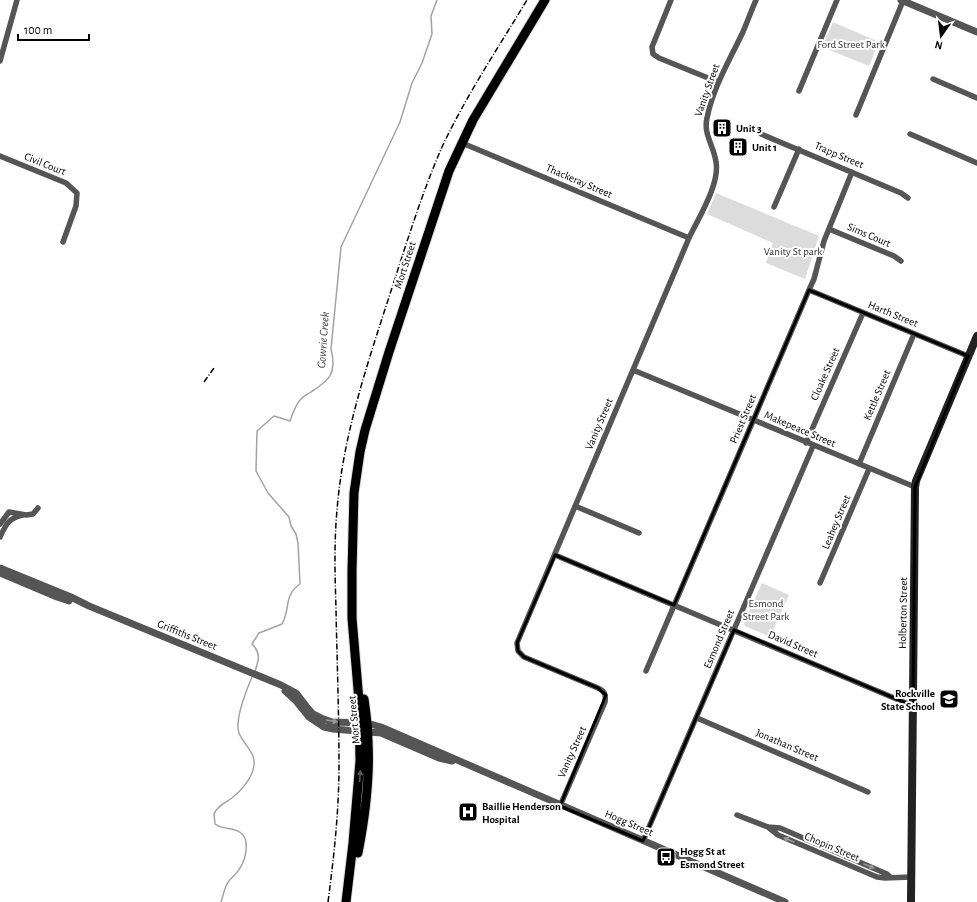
<svg xmlns="http://www.w3.org/2000/svg" width="977" height="902" font-family="'Alegreya Sans',sans-serif">
	<rect width="100%" height="100%" fill="#fff"/>
	<!-- green -->
	<path fill="#dcdcdc" d="M833,22L879,42L869,66L822,47Z
		M716,193L819,236L805,279L766,263L773,243L707,214Z
		M762,583L789,595L770,637L745,626L744,623Z"/>
	<g fill="none" stroke-linecap="round" stroke-linejoin="round">
		<!-- stream -->
		<path stroke="#a3a3a3" stroke-width="1.5" d="M255,671C259,660 261,653 252,644L259,633L282,624C291,608 283,596 300,584L298,543L296,534L291,526L289,517L268,493L256,471L257,431L274,416L290,421C292,415 297,403 301,399C303,396 308,394 311,392C330,380 337,373 331,349L341,247L400,122L412,83L422,63L432,34L431,16L437,0
			M221,902C223,896 224,890 227,884C230,878 237,874 240,868C246,859 250,840 241,833C234,827 223,830 215,824L214,814C217,806 225,803 232,798C241,791 253,777 254,765C256,753 243,744 239,733C234,719 247,689 252,677"/>
		<defs>
			<path id="primary" d="M358,853C365,817 370,779 368,742C368,727 366,713 364,699
				M346,902L353,843L360,761L359,701L352,618V571L354,493L360,452L365,430L389,352L449,171L473,120L545,0"/>
		</defs>
		<!-- primary casing -->
		<use href="#primary" stroke="#dbdbdb" stroke-width="11"/>
		<!-- minor -->
		<path stroke="#555" stroke-width="5.5" d="M671,0L652,47L653,54L659,58L718,82
			M0,61L17,0
			M933,79L977,98
			M799,91L837,0
			M856,115L903,1
			M761,134L901,193L908,198
			M910,134L977,163
			M462,143L689,238
			M0,156L66,183L77,193L76,206L63,242
			M774,207L799,149
			M829,229L894,256L901,261
			M809,290L968,356
			M633,370L915,487
			M806,443L863,313
			M859,464L914,334
			M575,506L639,533
			M0,524L9,512L26,515L33,514L38,508
			M0,537C6,524 9,518 23,515
			M555,555L913,706
			M820,583L869,469
			M646,671L809,290L814,279L824,241L852,172
			M697,718L868,792
			M560,806L605,702C606,695 605,691 598,688L524,657L518,651L517,643L689,238C699,217 720,184 716,162C714,146 703,134 707,118C713,88 729,61 742,34C747,23 751,11 756,0
			M737,815L768,827L780,828L887,874L890,877
			M768,827L778,835L877,877L885,878L911,877
			M643,841L813,446"/>
		<!-- tertiary -->
		<path stroke="#555" stroke-width="7" d="M901,0L977,32
			M0,568L71,597L89,606L281,685L296,693L306,706L313,714L321,718L332,722L367,723L381,727L785,902
			M0,573L57,597L69,601
			M285,691L296,701L309,717L324,727L333,729L381,733L439,758L452,761"/>
		<!-- secondary -->
		<path stroke="#222" stroke-width="8" d="M911,902L915,487L916,481L977,336"/>
		<!-- primary -->
		<use href="#primary" stroke="#000" stroke-width="9"/>
		<!-- rail -->
		<path stroke="#000" stroke-width="1.5" stroke-dasharray="6 2 1 2" stroke-linecap="butt" d="M204,382L214,368
			M328,902C334,856 339,811 339,765C339,713 337,661 336,609C335,576 334,543 337,510C343,435 367,365 390,294C406,245 421,195 442,147C466,96 498,48 527,0"/>
	</g>
	<!-- one-way arrows -->
	<defs><path id="oneway-solid" d="M-6-.8H1V-3.2L6.5 0L1 3.2V.8H-6Z"/></defs>
	<g fill="#999">
		<use href="#oneway-solid" transform="translate(332 721) rotate(9)"/>
		<use href="#oneway-solid" transform="translate(789 840) rotate(-157)"/>
		<use href="#oneway-solid" transform="translate(869 866) rotate(23)"/>
	</g>
	<use fill="#595959" href="#oneway-solid" transform="translate(360 776) rotate(-86)"/>
	<!-- marked area -->
	<path fill="none" stroke="#000" stroke-width="3" stroke-linejoin="round" d="M809,290L968,356L915,487L913,706L734,630L643,841L560,806L606,695L598,688L524,657L518,651L517,643L555,555L674,605Z"/>
	<!-- icons -->
	<defs>
		<symbol id="building-square" viewBox="-11 -11 22 22"><rect x="-9" y="-9" width="18" height="18" rx="4" fill="#000" stroke="#fff"/><path d="M-4-6H4V6H1V3H-1V6H-4ZM-2.5-4.3h1.7v1.8h-1.7ZM.8-4.3h1.7v1.8H.8ZM-2.5-1h1.7V.8h-1.7ZM.8-1h1.7V.8H.8Z" fill="#fff"/></symbol>
		<symbol id="school-square" viewBox="-11 -11 22 22"><rect x="-9" y="-9" width="18" height="18" rx="4" fill="#000" stroke="#fff"/><path d="M0-5L7-2L0 1L-7-2ZM-4 1L0 2.5L4 1V4Q0 6-4 4Z" fill="#fff"/></symbol>
		<symbol id="hospital-square" viewBox="-11 -11 22 22"><rect x="-9" y="-9" width="18" height="18" rx="4" fill="#000" stroke="#fff"/><path d="M-5-5h3v3.5h4V-5h3V5h-3V1.5h-4V5h-3Z" fill="#fff"/></symbol>
		<symbol id="bus-square" viewBox="-11 -11 22 22"><rect x="-9" y="-9" width="18" height="18" rx="4" fill="#000" stroke="#fff"/><path d="M-5-6H5V4H4V6H2V4H-2V6H-4V4H-5ZM-3.5-4V0h7V-4ZM-3.5 1.2v1.5H-2V1.2ZM2 1.2v1.5H3.5V1.2Z" fill="#fff"/></symbol>
	</defs>
	<g fill-rule="evenodd">
		<use href="#building-square" x="711" y="117" width="22" height="22"/>
		<use href="#building-square" x="727" y="136" width="22" height="22"/>
		<use href="#school-square" x="938" y="688" width="22" height="22"/>
		<use href="#hospital-square" x="457" y="801" width="22" height="22"/>
		<use href="#bus-square" x="655" y="846" width="22" height="22"/>
	</g>
	<g text-anchor="middle" dominant-baseline="central" stroke-width="4" stroke-linejoin="round" paint-order="stroke">
		<!-- park labels -->
		<g font-size="11" fill="#333" stroke="#fff">
			<text x="851" y="44">Ford Street Park</text>
			<text x="793" y="251">Vanity St park</text>
			<text x="766" y="603">Esmond<tspan x="766" dy="13">Street Park</tspan></text>
		</g>
		<!-- street labels -->
		<g font-size="11" fill="#000" stroke="#fff">
			<text transform="translate(707 90) rotate(-70)">Vanity Street</text>
			<text transform="translate(839 155) rotate(23)">Trapp Street</text>
			<text transform="translate(45 164) rotate(22)">Civil Court</text>
			<text transform="translate(579 181) rotate(23)">Thackeray Street</text>
			<text transform="translate(869 235) rotate(23)">Sims Court</text>
			<text transform="translate(405 265) rotate(-72)">Mort Street</text>
			<text transform="translate(893 314) rotate(22)">Harth Street</text>
			<text transform="translate(825 374) rotate(-66)">Cloake Street</text>
			<text transform="translate(877 395) rotate(-67)">Kettle Street</text>
			<text transform="translate(743 419) rotate(-67)">Priest Street</text>
			<text transform="translate(599 424) rotate(-67)">Vanity Street</text>
			<text transform="translate(800 429) rotate(23)">Makepeace Street</text>
			<text transform="translate(836 522) rotate(-67)">Leahey Street</text>
			<text transform="translate(903 613) rotate(-89)">Holberton Street</text>
			<text transform="translate(187 635) rotate(22)">Griffiths Street</text>
			<text transform="translate(719 639) rotate(-67)">Esmond Street</text>
			<text transform="translate(793 644) rotate(23)">David Street</text>
			<text transform="translate(354 720) rotate(-95)">Mort Street</text>
			<text transform="translate(787 745) rotate(23)">Jonathan Street</text>
			<text transform="translate(572 752) rotate(-66)">Vanity Street</text>
			<text transform="translate(629 823) rotate(23)">Hogg Street</text>
			<text transform="translate(832 847) rotate(23)">Chopin Street</text>
		</g>
		<!-- poi labels -->
		<g font-size="11" font-weight="bold" fill="#000" stroke="#fff" text-anchor="start">
			<text x="736" y="128">Unit 3</text>
			<text x="752" y="147">Unit 1</text>
			<text x="935" y="693" text-anchor="end">Rockville<tspan x="935" dy="13">State School</tspan></text>
			<text x="482" y="806">Baillie Henderson<tspan x="482" dy="13">Hospital</tspan></text>
			<text x="680" y="851">Hogg St at<tspan x="680" dy="13">Esmond Street</tspan></text>
		</g>
		<!-- water labels -->
		<g font-size="12" font-style="italic" fill="#444" stroke="#fff">
			<text transform="translate(323 340) rotate(-86)">Gowrie Creek</text>
		</g>
	</g>
	<!-- north arrow -->
	<g transform="translate(941 36) rotate(194)" stroke="#ffffff" stroke-width="3" paint-order="stroke">
	<path d="M0-3L7 15L0 10L-7 15Z" fill="#000000"/>
	<text y="-6" font-size="11" font-weight="bold" text-anchor="middle" fill="#000000">N</text>
	</g>
	<!-- scale -->
	<path d="M18 34v6h71v-6" fill="none" stroke="#000000" stroke-width="2"/>
	<text x="24" y="34" font-size="12" fill="#000000" stroke="#ffffff" stroke-width="3" paint-order="stroke">100 m</text>
</svg>
